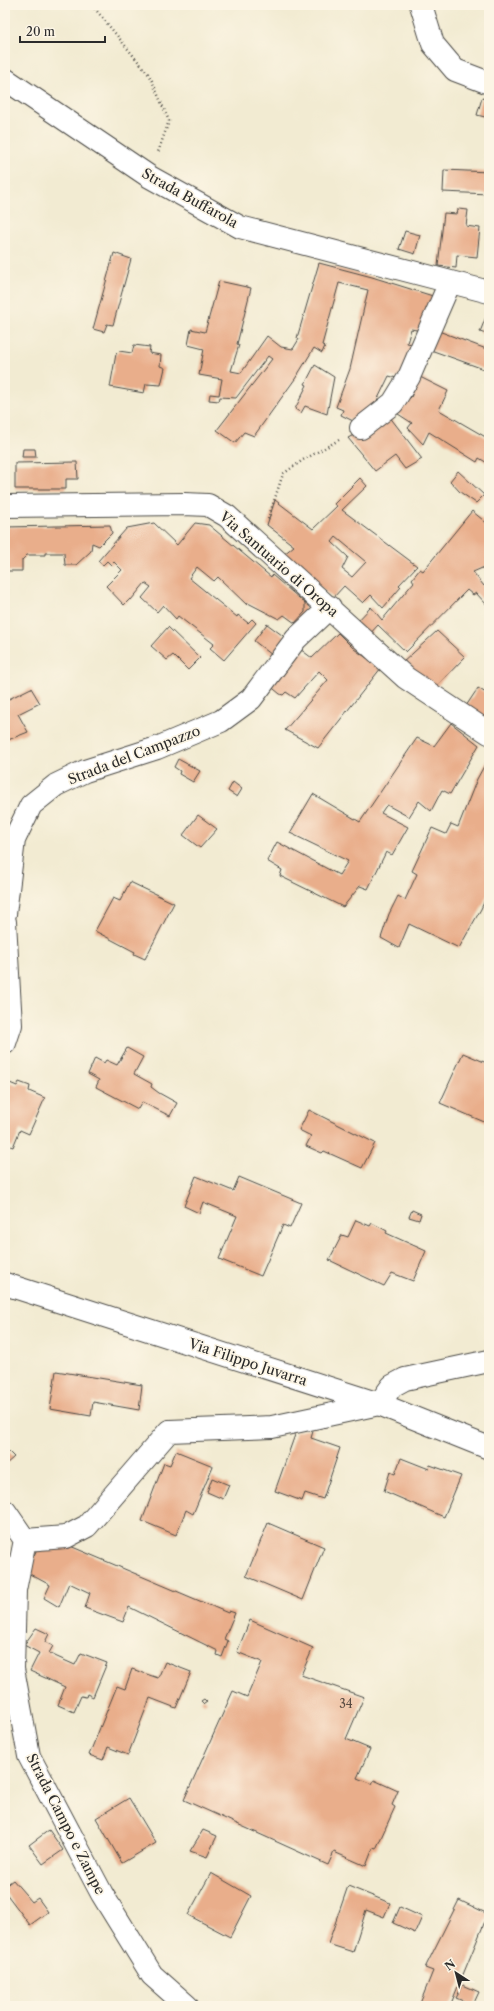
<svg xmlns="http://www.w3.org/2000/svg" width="494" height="2011" font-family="'Libre Caslon Text',serif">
	<rect width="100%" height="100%" fill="#fcf5e5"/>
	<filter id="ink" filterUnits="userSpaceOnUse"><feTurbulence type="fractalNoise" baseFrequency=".025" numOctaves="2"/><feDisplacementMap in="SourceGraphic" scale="8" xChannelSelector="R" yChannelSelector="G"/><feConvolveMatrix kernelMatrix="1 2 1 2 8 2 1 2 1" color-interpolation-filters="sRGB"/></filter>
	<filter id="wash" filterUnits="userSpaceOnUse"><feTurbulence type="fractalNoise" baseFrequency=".012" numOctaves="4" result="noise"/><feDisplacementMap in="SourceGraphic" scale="16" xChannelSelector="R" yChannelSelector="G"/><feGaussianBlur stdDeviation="0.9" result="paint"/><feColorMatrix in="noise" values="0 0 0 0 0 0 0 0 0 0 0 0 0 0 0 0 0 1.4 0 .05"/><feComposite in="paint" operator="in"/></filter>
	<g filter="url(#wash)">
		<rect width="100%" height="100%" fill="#f2ebd2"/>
		<g id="blocks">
			<!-- building -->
			<path fill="#e9ae8b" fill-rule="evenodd" d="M482,98L489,100V118L477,115Z
				M444,170L489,172V194L443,192Z
				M458,209L468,210L466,226L480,228L477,257L457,255L456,268L438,266L444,213L457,214Z
				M405,231L420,235L415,254L399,249Z
				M114,253L131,259L113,325L107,324L104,332L93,329Z
				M319,263L372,277L436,297L422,331L411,329L407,343L417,345L404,380L389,376L368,419L357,423L341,415L343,410L336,407L350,369L368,290L339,283L322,345L325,346L322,353L314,348L295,379L254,436L244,432L235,443L217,430L272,359L268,356L236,398L220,397L219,401L209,400L210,394L219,395L222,379L199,375L204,349L188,345L191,329L205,332L219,281L251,288L237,344L239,345L231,371L241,373L267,336L281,347L293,349L299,339L297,338Z
				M489,309V335L480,332Z
				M436,330L489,350V371L428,349Z
				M134,345L150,347L149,353L161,355L160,366L165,368L161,385L146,384L144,393L110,387L116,354L119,351L132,353Z
				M315,365L334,377L327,414L305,406L301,413L295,409L307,385L305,384Z
				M420,377L448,391L439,410L489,439V464L479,458L477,462L429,432L423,444L408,428L412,423L395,412L411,397Z
				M389,416L422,459L405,469L395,456L375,471L348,438Z
				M23,449H35L36,457H22Z
				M77,462L78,479H66V489H15V463Z
				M458,471L484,495L476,503L460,492L450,481Z
				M360,478L367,486L342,510L417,566L399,585L401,587L383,608L371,595L363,603L344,586L333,598L283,555L294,546L267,525L275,500L313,529L337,506L334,504ZM336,537L366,562L352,577L342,569L348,557L332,542Z
				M472,511L489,525V565L473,572L484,586L489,582V604L487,605L476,593L473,595L467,590L406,652L378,625L368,636L355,624L371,607L382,620L414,582L412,579L420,569L423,571Z
				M154,523L177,545L195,523L209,525L271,577L272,575L305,603V612L295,623L284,615L279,619L248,603L247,605L218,577L214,581L197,567L189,578L237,617L238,615L248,623L252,619L256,623L224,660L210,648L214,644L178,616L176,619L163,605L157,612L142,598L151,587L145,583L131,600L130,599L124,605L106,586L122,570L114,562L111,565L107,561L103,565L98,561L127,528Z
				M110,525L112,533L99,546L92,543L91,551L76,565H65L64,553H45V555H27L22,560V571H5V527Z
				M267,624L286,638L272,655L254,641Z
				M168,627L200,658L188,670L173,655L167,660L151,646Z
				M437,631L465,657L433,690L401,664Z
				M338,633L354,649L381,668L318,748L285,730L328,680L319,671L295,698L286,692L283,695L280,694L268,684L296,646L312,658Z
				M31,688L40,703L18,714L28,732L8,740L5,734V701Z
				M478,688L489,695V722L466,706Z
				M451,723L479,745L450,794L442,790L431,811L419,801L409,817L387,805L385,807L381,813L408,827L392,855L386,852L368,889L360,886L343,907L280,876L282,870L267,861L277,842L339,875L348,861L290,833L313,794L360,822L417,738L434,746Z
				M489,757V891L481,909L459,948L409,924L399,948L381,938L389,914L398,896L405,900L417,874L412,871L432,828L446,834L451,824L458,827L477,779Z
				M178,759L200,771L193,782L179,774L180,771L174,767Z
				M233,782L242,789L237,797L228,791Z
				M198,815L217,829L200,848L183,835Z
				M130,882L174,903L145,959L134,954L135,952L133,951L95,931L113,898L120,901Z
				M127,1048L143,1057L134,1074L152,1084L151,1087L159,1093L177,1103L170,1116L142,1102L138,1109L96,1087L99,1080L88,1074L95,1058L104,1063L106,1060L117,1065Z
				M463,1053L489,1064V1124L440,1103Z
				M5,1081L17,1086L19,1082L30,1086L29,1091L45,1098L29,1134L20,1130L13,1147L5,1144Z
				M309,1110L375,1143L362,1168L324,1151L322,1153L306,1146L311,1136L299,1130Z
				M196,1176L233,1191L239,1177L301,1203L290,1228L283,1225L261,1276L219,1259L237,1216L203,1202L199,1213L184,1206Z
				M412,1210L421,1214L419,1220L409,1217Z
				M356,1220L370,1226L372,1223L387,1231L386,1233L426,1251L413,1281L392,1273L384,1286L329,1260L342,1235L348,1237Z
				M56,1371L142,1385L139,1410L93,1402L91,1416L50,1409Z
				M314,1428L311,1438L340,1448L323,1499L305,1493L302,1501L275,1491L296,1432Z
				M5,1448L14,1457L5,1465Z
				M176,1451L213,1466L193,1514L186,1510L176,1535L142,1521L164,1463L170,1465Z
				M401,1458L429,1469L430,1465L461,1476L444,1517L384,1491L390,1472L395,1474Z
				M212,1478L229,1485L223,1499L207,1492Z
				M268,1523L324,1547L303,1600L246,1576Z
				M56,1540L228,1613L229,1611L235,1613L224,1639L228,1641L222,1657L217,1655L218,1651L129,1607L123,1622L85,1608L90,1593L69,1583L59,1607L44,1598L50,1585L26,1572L38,1547Z
				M250,1620L313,1648L301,1675L364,1697L346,1739L370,1749L357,1778L372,1784L374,1780L398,1791L392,1805L395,1807L376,1849L373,1848L366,1866L334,1852L328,1865L184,1800L233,1691L247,1697L262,1662L237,1652Z
				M36,1628L49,1634L45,1642L53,1646L49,1653L57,1657L75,1665L81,1653L107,1663L93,1697L87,1694L86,1697L81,1696L74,1712L58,1705L65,1687L30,1671L39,1653L24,1645Z
				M165,1662L191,1672L176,1708L150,1698L128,1755L108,1747L103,1760L89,1755L117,1686L125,1689L132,1669L158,1678Z
				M204,1699L207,1702L204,1704L201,1701Z
				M129,1798L156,1843L122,1863L96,1818Z
				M49,1830L63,1850L43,1864L29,1845Z
				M203,1830L217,1836L207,1857L190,1851Z
				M211,1873L251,1896L230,1937L188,1915Z
				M13,1880L32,1902L38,1898L48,1912L30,1925L5,1892V1886Z
				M348,1886L390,1903L384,1917L366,1910L353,1952L328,1944Z
				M459,1900L488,1914L450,2006H419L433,1971L425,1968Z
				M400,1907L422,1917L415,1933L393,1923Z
				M463,1985L479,1992L473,2005L456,1998Z"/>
		</g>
	</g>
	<g filter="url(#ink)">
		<use href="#blocks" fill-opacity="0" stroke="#494844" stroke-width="1"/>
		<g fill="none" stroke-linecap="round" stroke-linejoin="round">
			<defs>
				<path id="minor" d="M421,5L433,44L455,70L489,83
					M5,79L150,177L240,227L489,292
					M361,428L393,403L409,377L450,282
					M5,506L184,504L208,505L227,516L406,678L489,733
					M5,914L14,840L31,805L56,785L85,771L157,748L221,721L251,699L296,639L330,607
					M5,922L11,1025L5,1043
					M5,1511L25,1540
					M187,2006L152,1975L102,1894L29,1756L13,1669L15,1590L25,1540L66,1537L87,1526L169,1431L272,1427L379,1404L392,1386L405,1379L489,1361"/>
				<path id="major" d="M5,1284L379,1404L489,1448"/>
			</defs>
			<!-- minor casing -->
			<use href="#minor" stroke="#494844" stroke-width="24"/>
			<!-- major casing -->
			<use href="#major" stroke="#494844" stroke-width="24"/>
			<!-- path -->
			<path stroke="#494844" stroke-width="2.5" stroke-dasharray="1 3" stroke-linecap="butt" d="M92,5L150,76L169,121L158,152
				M268,519L283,474L303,460L339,440"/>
			<!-- minor -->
			<use href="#minor" stroke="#fff" stroke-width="22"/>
			<!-- major -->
			<use href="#major" stroke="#fff" stroke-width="22"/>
		</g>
	</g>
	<g text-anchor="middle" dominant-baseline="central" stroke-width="3.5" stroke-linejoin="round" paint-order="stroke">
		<!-- number labels -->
		<g font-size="12" fill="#5a4c43">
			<text x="346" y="1703">34</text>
		</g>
		<!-- street labels -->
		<g font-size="14" fill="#2b2b2b" stroke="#fcf5e5">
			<text transform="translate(190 198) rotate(29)">Strada Buffarola</text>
			<text transform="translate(279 564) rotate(41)">Via Santuario di Oropa</text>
			<text transform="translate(134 755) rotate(-21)">Strada del Campazzo</text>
			<text transform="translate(248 1362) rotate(18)">Via Filippo Juvarra</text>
			<text transform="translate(66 1824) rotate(63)">Strada Campo e Zampe</text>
		</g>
	</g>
	<!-- margin -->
	<rect width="494" height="2011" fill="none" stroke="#fcf5e5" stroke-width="20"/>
	<!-- north arrow -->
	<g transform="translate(456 1973) rotate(324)" stroke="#fcf5e5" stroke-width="3" paint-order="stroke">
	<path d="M0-3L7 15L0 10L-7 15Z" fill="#2b2b2b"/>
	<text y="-6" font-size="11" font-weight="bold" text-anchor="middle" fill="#2b2b2b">N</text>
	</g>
	<!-- scale -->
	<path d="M20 36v6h85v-6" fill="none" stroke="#2b2b2b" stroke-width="2"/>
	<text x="26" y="36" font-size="12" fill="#2b2b2b" stroke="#fcf5e5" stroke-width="3" paint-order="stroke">20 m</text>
</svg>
